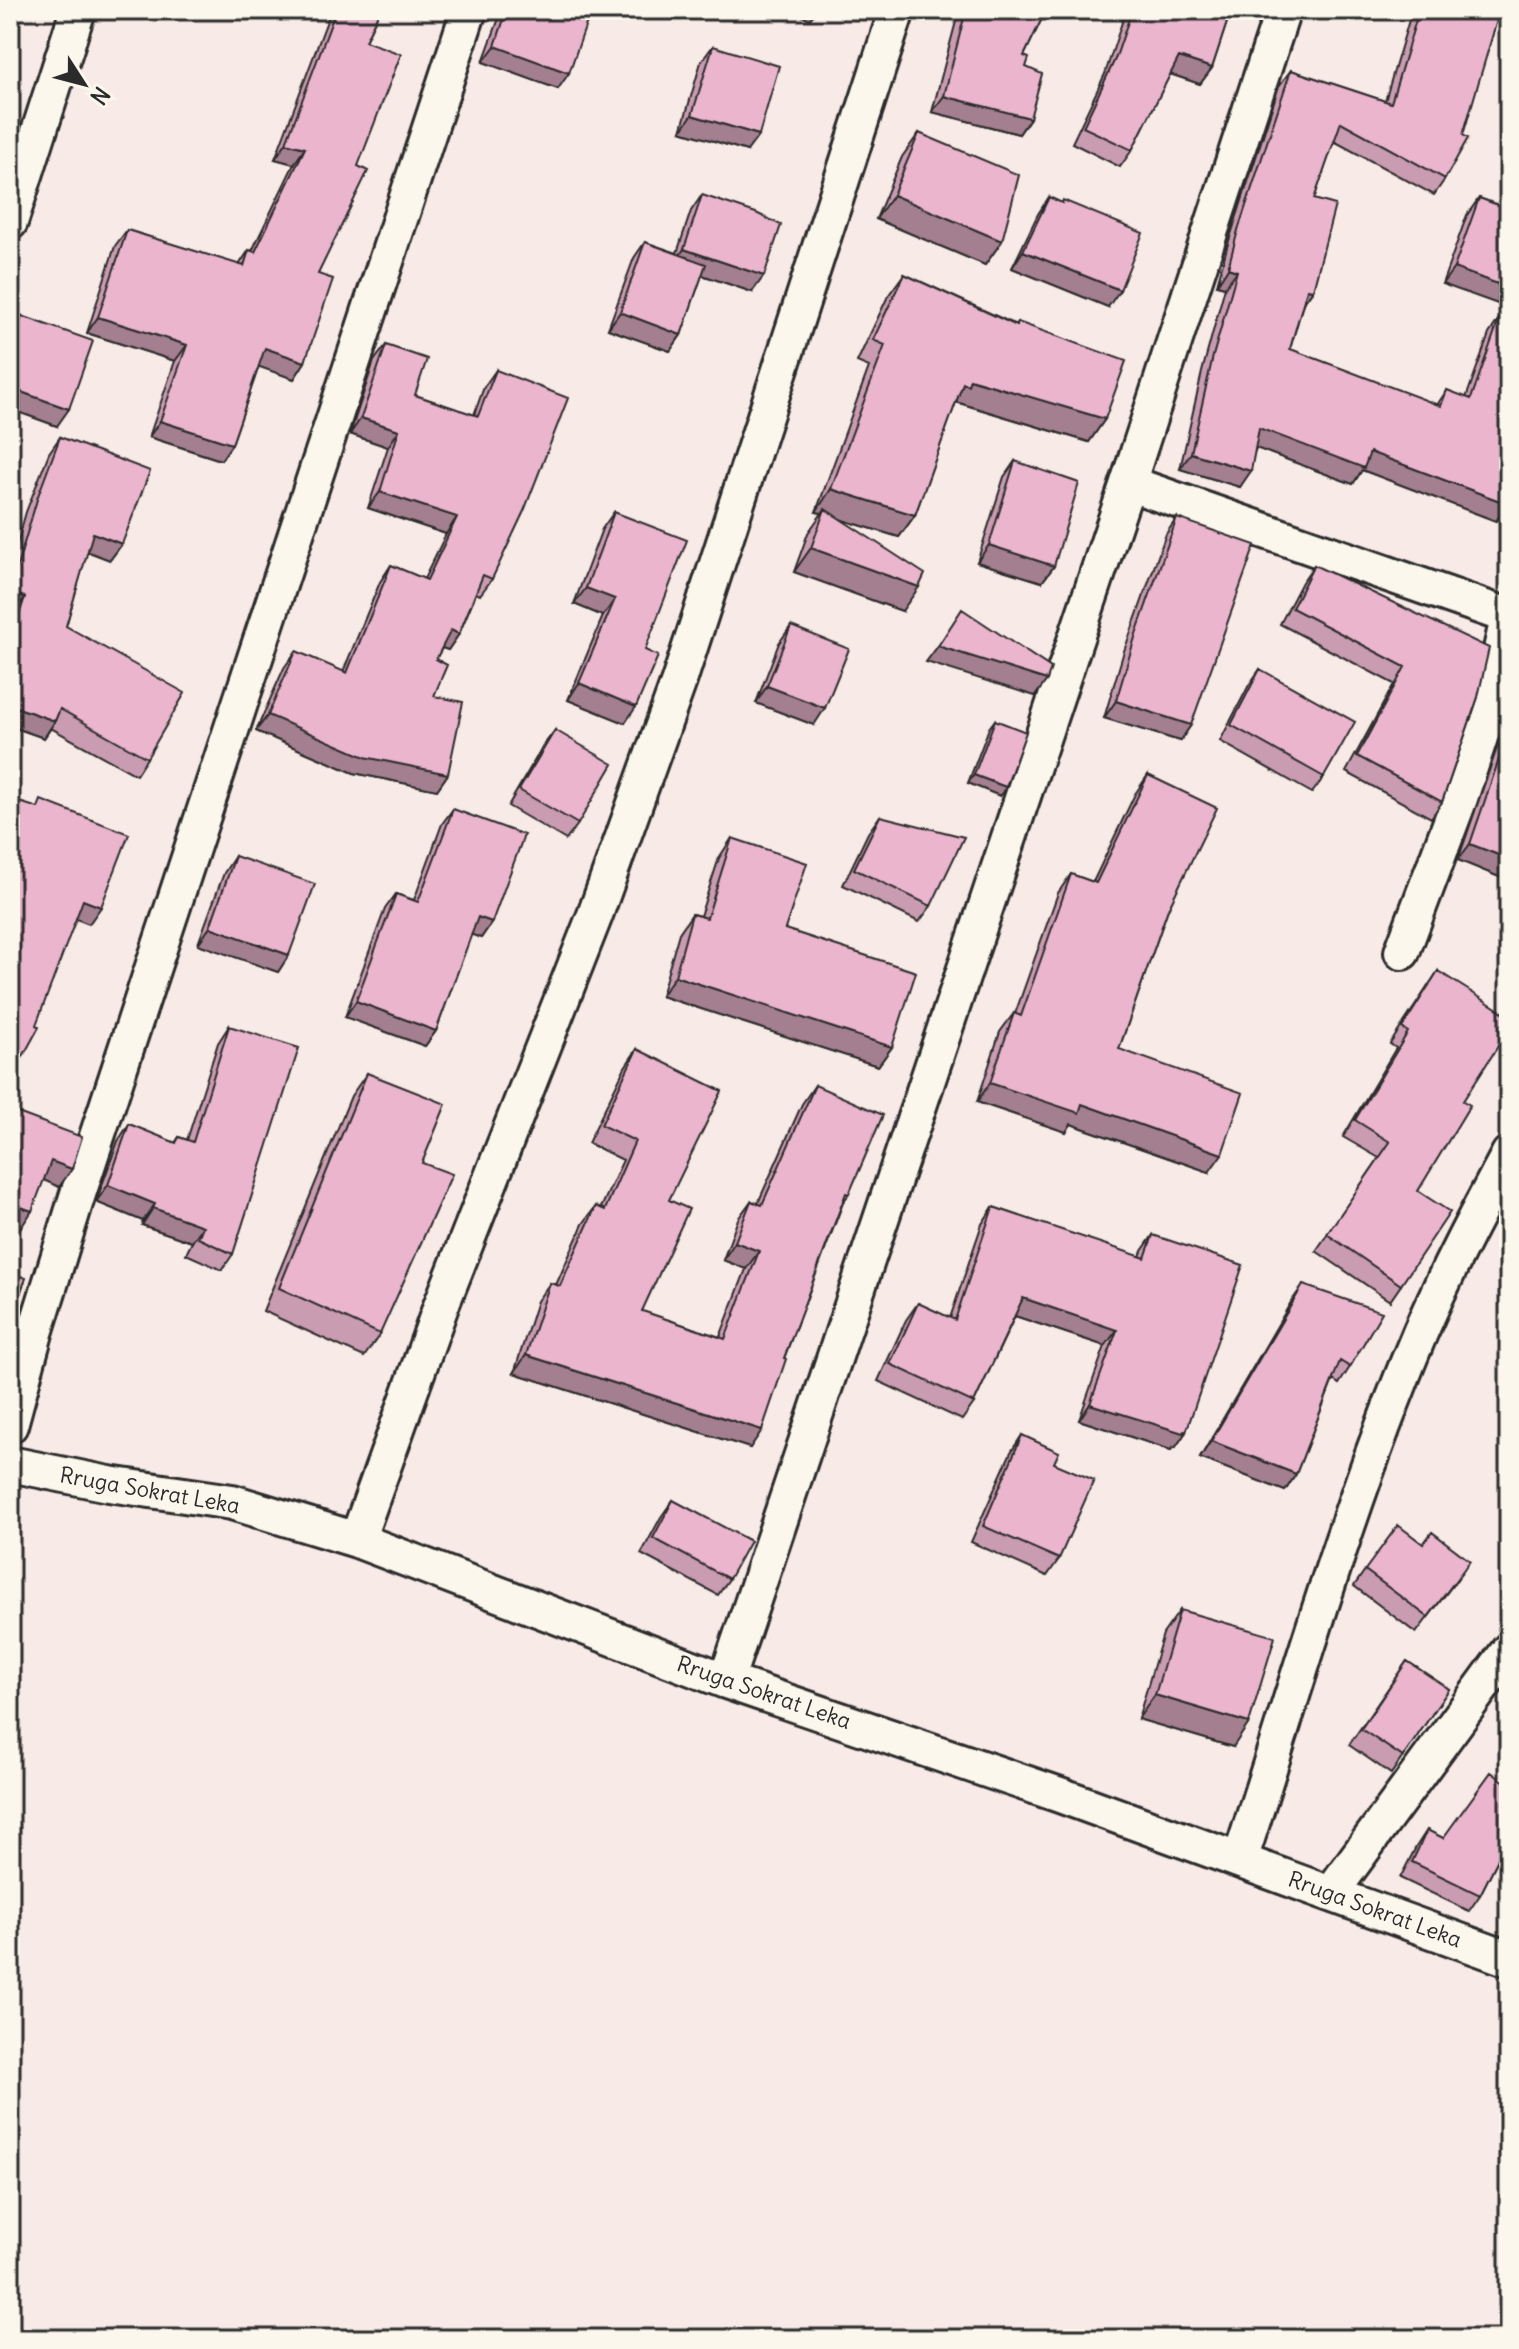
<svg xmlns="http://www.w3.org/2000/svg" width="1519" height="2349" font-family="Delius,sans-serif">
	<rect width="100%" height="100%" fill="#f8eae6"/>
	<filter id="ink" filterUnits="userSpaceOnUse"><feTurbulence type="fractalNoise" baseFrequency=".0125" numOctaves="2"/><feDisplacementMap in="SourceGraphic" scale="16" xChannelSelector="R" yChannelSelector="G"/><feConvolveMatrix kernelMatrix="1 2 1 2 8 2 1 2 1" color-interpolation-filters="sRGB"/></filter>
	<g filter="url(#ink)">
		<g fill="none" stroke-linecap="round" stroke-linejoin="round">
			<defs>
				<path id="street" d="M10,222L78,10
					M1128,483L1508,616
					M1402,952L1460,798L1486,719L1509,613
					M10,1425L35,1333L77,1197L469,10
					M10,1464L109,1484L232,1502L357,1540L726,1681L1060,1795L1509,1959
					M357,1540L441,1306L595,915L679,681L897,10
					M726,1681L1128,483L1283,10
					M1240,1860C1297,1684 1348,1504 1420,1333C1446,1272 1478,1212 1509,1154
					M1331,1893L1509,1650"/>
			</defs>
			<!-- street casing -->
			<use href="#street" stroke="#2b2b2b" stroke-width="40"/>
			<!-- street -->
			<use href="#street" stroke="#fbf7ec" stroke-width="34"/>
		</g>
		<!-- wall -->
		<path fill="#ca9cb1" stroke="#2b2b2b" stroke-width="2" d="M331,10H380L365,41L318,274L305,362L294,379L259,366L232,444L221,460L149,437L175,361L87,333L115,246L127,230L239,265L249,250L252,251L294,164L275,159Z
			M502,10H591L558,89L483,62Z
			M959,10H1046L1024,56L1030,118L1019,134L932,112Z
			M1126,10H1231L1212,68L1200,84L1170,74L1132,150L1120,167L1072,143L1105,74Z
			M1412,10H1500L1445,179L1434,195L1334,141L1314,199L1313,290L1303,304L1290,349L1437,405L1447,390L1466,398L1489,334L1500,317L1508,504L1496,521L1362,470L1353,484L1256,448L1240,487L1180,469L1202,372L1225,287L1217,285L1227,247L1279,86L1291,70L1385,101Z
			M713,46L747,151L681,131L701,62Z
			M919,133L1002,241L985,265L876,219L902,157Z
			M702,195L752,292L702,275L681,335L670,351L608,329L634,258L645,242L677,253L691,211Z
			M1049,197L1108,307L1012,268L1038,214Z
			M1479,198L1509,209L1442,284L1467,215Z
			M904,274L1016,325L1018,322L1105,419L1089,442L956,402L915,515L899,537L841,519L902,611L794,572L808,533L822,513L816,512L869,367L857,362L888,296Z
			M22,316L57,426L10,409V335Z
			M386,345L415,395L474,415L484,387L496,370L492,579L480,595L476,593L459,634L448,650L442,648L436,659L434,696L448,774L437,790L354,773L256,731L284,668L296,651L343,672L380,582L391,565L424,579L446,534L368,508L388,447L350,434L374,361Z
			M60,437L122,544L110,560L87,551L66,626L147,758L136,775L51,728L44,738L10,726V625L14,614L10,613V568L26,512L49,453Z
			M1015,461L1054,566L1042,582L977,562L1004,477Z
			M614,512L645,650L625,723L568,700L603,616L574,604L602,529Z
			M1177,518L1191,725L1180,741L1104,718L1124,651L1166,534Z
			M1314,565L1478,697L1442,802L1431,818L1346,772L1394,684L1280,624L1302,582Z
			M791,626L814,725L756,703L779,643Z
			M1260,669L1324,777L1312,793L1220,741L1249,685Z
			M1509,707V881L1458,860L1505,725Z
			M995,720L1006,787L1000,796L968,783L989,728Z
			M555,730L578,824L566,840L508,806L543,746Z
			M1148,775L1168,909L1119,1049L1209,1172L1071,1124L1066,1132L977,1102L1000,1032L1014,1013L1015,1014L1058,893L1071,874L1093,882L1135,794Z
			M453,809L492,922L481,938L471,934L436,1031L425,1046L345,1017L385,909L396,894L414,900L442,824Z
			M880,816L931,906L919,922L843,885L868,833Z
			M732,838L785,929L892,1047L878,1066L661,996L679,933L692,914L700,916L719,858Z
			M235,856L289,955L278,972L198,944L224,873Z
			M1438,971L1463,1101L1418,1191L1401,1285L1390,1301L1316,1251L1379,1158L1343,1137L1396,1048L1390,1044Z
			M229,1026L233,1254L222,1270L186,1254L192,1242L142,1225L143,1221L96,1202L118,1141L129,1124L175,1143L179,1137L187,1140L218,1043Z
			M637,1049L669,1200L642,1311L720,1337L746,1269L723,1260L738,1219L751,1201L758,1203L802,1104L815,1085L849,1194L843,1203L750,1448L514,1373L537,1301L550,1283L556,1285L583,1224L596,1206L601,1208L623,1160L588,1143L625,1067Z
			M367,1073L422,1163L380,1334L364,1357L263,1311L351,1096Z
			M993,1207L1140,1257L1142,1251L1153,1235L1186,1432L1175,1448L1173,1447L1171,1450L1079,1420L1105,1346L1015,1316L974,1403L962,1420L878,1381L906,1320L918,1303L950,1318L982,1224Z
			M1303,1285L1350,1367L1339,1384L1333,1380L1296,1474L1285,1491L1200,1458L1291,1302Z
			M1022,1435L1054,1463L1059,1559L1047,1576L971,1542L1011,1452Z
			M673,1500L729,1579L718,1595L641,1554L661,1517Z
			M1365,1570L1458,1578L1416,1633L1354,1586Z
			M1180,1610L1233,1747L1138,1719L1163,1634Z
			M1407,1661L1449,1689L1391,1774L1349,1745Z
			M1509,1785V1870L1497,1861L1480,1895L1469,1911L1400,1878L1416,1847L1427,1830L1443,1838Z"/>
		<!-- shaded-wall -->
		<path fill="#a47f90" stroke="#2b2b2b" stroke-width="2" d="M787,10H817L810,19Z
			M495,46L569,73L558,89L483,62Z
			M1179,57L1212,68L1200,84L1167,73Z
			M944,96L1030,118L1019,134L932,112Z
			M692,115L759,135L747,151L681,131Z
			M286,143L305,148L294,164L275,159Z
			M893,195L1002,241L985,265L876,219Z
			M684,249L764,276L752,292L673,265Z
			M1023,251L1120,290L1108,307L1012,268Z
			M1228,268L1237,271L1225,287L1217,285Z
			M1454,268L1509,288V308L1442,284Z
			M1307,289L1313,290L1301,306Z
			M620,312L681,335L670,351L608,329Z
			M98,317L187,345L175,361L87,333Z
			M265,348L305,362L294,379L254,365Z
			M970,379L1105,419L1089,442L956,402L963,383Z
			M10,388L69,409L57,426L10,409Z
			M361,418L399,430L388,447L350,434Z
			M160,421L232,444L221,460L149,437Z
			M1259,428L1370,452L1508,504L1496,521L1362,470L1353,484L1248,445Z
			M1191,453L1251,471L1240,487L1180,469Z
			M831,489L915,515L899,537L823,514L825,509L822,513L816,512Z
			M380,492L457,517L446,534L368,508Z
			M93,533L122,544L110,560L81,549Z
			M989,545L1054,566L1042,582L977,562Z
			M811,548L919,587L902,611L794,572Z
			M586,588L615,599L603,616L574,604Z
			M10,593L25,597L14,614L10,613Z
			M451,630L459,634L448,650L439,647Z
			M938,646L1047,680L1035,696L926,662Z
			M579,683L636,707L625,723L568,700Z
			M767,686L825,708L814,725L756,703Z
			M1116,701L1191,725L1180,741L1104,718Z
			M10,705L55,721L44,738L10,726Z
			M268,715L448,774L437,790L354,773L256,731Z
			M974,775L1006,787L1000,796L968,783Z
			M1470,844L1509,859V881L1458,860Z
			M83,900L101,907L89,924L71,917Z
			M478,917L492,922L481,938L467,933Z
			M210,927L289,955L278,972L198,944Z
			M675,976L892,1047L878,1066L661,996Z
			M356,1001L436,1031L425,1046L345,1017Z
			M990,1083L1082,1104L1222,1154L1209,1172L1071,1124L1066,1132L977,1102Z
			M51,1161L72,1169L59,1187L39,1178Z
			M108,1185L155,1204L143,1221L96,1202Z
			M10,1203L32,1211L20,1229L10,1225Z
			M153,1208L203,1226L192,1242L142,1225Z
			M735,1242L759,1251L746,1269L723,1260Z
			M1023,1298L1117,1330L1105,1346L1012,1315Z
			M526,1355L762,1430L750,1448L514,1373Z
			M1090,1404L1184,1431L1186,1432L1175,1448L1173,1447L1171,1450L1079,1420Z
			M1211,1441L1296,1474L1285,1491L1200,1458Z
			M1155,1695L1249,1723L1233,1747L1138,1719Z"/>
		<!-- building -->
		<path fill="#ebb5ce" stroke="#2b2b2b" stroke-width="2" d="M336,10H380L365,41L401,54L358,166L368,171L318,274L333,279L305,362L265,348L232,444L160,421L187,345L98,317L127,230L244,266L249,250L255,252L305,148L286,143Z
			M507,10H591L569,73L495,46Z
			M966,10H1046L1024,56L1029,58L1026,67L1042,74L1030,118L944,96Z
			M1132,10H1231L1212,68L1179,57L1132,150L1083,127L1116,57Z
			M1419,10H1500L1463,135L1468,138L1445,179L1341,122L1314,199L1335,205L1313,290L1307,289L1290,349L1441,406L1447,390L1471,399L1500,317L1509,320V500L1508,504L1370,452L1364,468L1259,428L1251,471L1191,453L1213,356L1237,271L1228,268L1238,230L1291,70L1391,103Z
			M713,46L779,66L759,135L692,115Z
			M919,133L1019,175L1002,241L893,195Z
			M702,195L756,213L781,225L764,276L684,249Z
			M1049,197L1062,203L1063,200L1143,233L1120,290L1023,251Z
			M1479,198L1509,209V288L1454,268Z
			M645,242L706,264L681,335L620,312Z
			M904,274L1017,326L1018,322L1126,361L1105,419L970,379L968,385L963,383L915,515L831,489L885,345L873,340Z
			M22,316L93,341L69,409L10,388V351Z
			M386,345L427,359L415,395L478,416L496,370L568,398L524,511L492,579L483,575L459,634L451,630L436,659L447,665L434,696L463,702L448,774L365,757L268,715L296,651L347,673L391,565L427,580L457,517L380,492L399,430L361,418Z
			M60,437L150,471L122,544L93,533L66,626L185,693L147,758L60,709L55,721L10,705V642L25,597L10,593V591L38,496Z
			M1015,461L1079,483L1054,566L989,545Z
			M825,509L925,574L919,587L811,548Z
			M614,512L687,540L645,650L658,656L636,707L579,683L615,599L586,588Z
			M1177,518L1255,545L1191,725L1116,701L1136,634Z
			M1314,565L1489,648L1478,697L1442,802L1357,756L1405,667L1292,608Z
			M962,609L1051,668L1047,680L938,646Z
			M791,626L849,649L825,708L767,686Z
			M1260,669L1355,722L1324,777L1231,725Z
			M995,720L1026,732L1006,787L974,775Z
			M555,730L613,764L578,824L519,790Z
			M1509,730V859L1470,844Z
			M1148,775L1217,808L1168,909L1119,1049L1243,1093L1222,1154L1082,1104L1079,1113L990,1083L1014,1013L1021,1016L1071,874L1096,883Z
			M10,799L38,808L41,800L129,834L101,907L83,900L36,1025L39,1027L10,1080Z
			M453,809L524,835L492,922L478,917L436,1031L356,1001L396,894L418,902Z
			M880,816L964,837L931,906L854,869Z
			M732,838L807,863L785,929L916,972L892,1047L675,976L692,914L707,918Z
			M235,856L315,884L289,955L210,927Z
			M1438,971L1509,1016V1029L1463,1101L1470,1105L1418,1191L1450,1212L1401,1285L1327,1234L1390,1142L1355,1120L1408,1032L1402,1028Z
			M229,1026L299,1048L233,1254L198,1238L203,1226L153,1208L155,1204L108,1185L129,1124L176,1143L179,1137L193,1142Z
			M637,1049L722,1091L669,1200L689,1209L642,1311L725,1339L759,1251L735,1242L751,1201L762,1205L815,1085L883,1115L849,1194L846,1193L784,1358L786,1359L762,1430L526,1355L550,1283L560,1286L596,1206L605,1210L635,1141L601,1125Z
			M367,1073L446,1104L422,1163L452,1174L380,1334L279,1288Z
			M10,1110L82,1137L72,1169L51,1161L32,1211L10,1203Z
			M993,1207L1145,1258L1153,1235L1243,1265L1186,1432L1184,1431L1183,1433L1090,1404L1117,1330L1023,1298L974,1403L890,1364L918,1303L955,1320Z
			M10,1272L26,1278L14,1310L10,1309Z
			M1303,1285L1382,1312L1350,1367L1340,1361L1296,1474L1211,1441Z
			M1022,1435L1059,1452L1054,1463L1094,1480L1059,1559L983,1526Z
			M673,1500L750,1541L729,1579L653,1538Z
			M1398,1525L1423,1544L1432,1532L1470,1561L1428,1617L1365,1570Z
			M1180,1610L1275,1637L1249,1723L1155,1695Z
			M1407,1661L1449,1689L1403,1757L1361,1729Z
			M1491,1772L1509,1785V1845L1506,1843L1480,1895L1412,1862L1427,1830L1443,1838Z"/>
	</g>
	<g text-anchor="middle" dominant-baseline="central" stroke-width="6" stroke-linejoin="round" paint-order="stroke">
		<!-- street labels -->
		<g font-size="22" fill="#2b2b2b" stroke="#fbf7ec">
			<text transform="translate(150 1490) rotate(10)">Rruga Sokrat Leka</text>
			<text transform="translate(764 1692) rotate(19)">Rruga Sokrat Leka</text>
			<text transform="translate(1375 1909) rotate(20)">Rruga Sokrat Leka</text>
		</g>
	</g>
	<!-- margin -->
	<rect width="1519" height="2349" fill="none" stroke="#fbf7ec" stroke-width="40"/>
	<rect x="20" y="20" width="1479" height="2309" fill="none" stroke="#2b2b2b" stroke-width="3" filter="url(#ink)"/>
	<!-- north arrow -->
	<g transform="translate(84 84) rotate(126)" stroke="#fbf7ec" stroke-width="6" paint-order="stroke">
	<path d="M0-6L14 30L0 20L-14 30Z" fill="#2b2b2b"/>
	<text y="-12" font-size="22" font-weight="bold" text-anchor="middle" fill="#2b2b2b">N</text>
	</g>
</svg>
